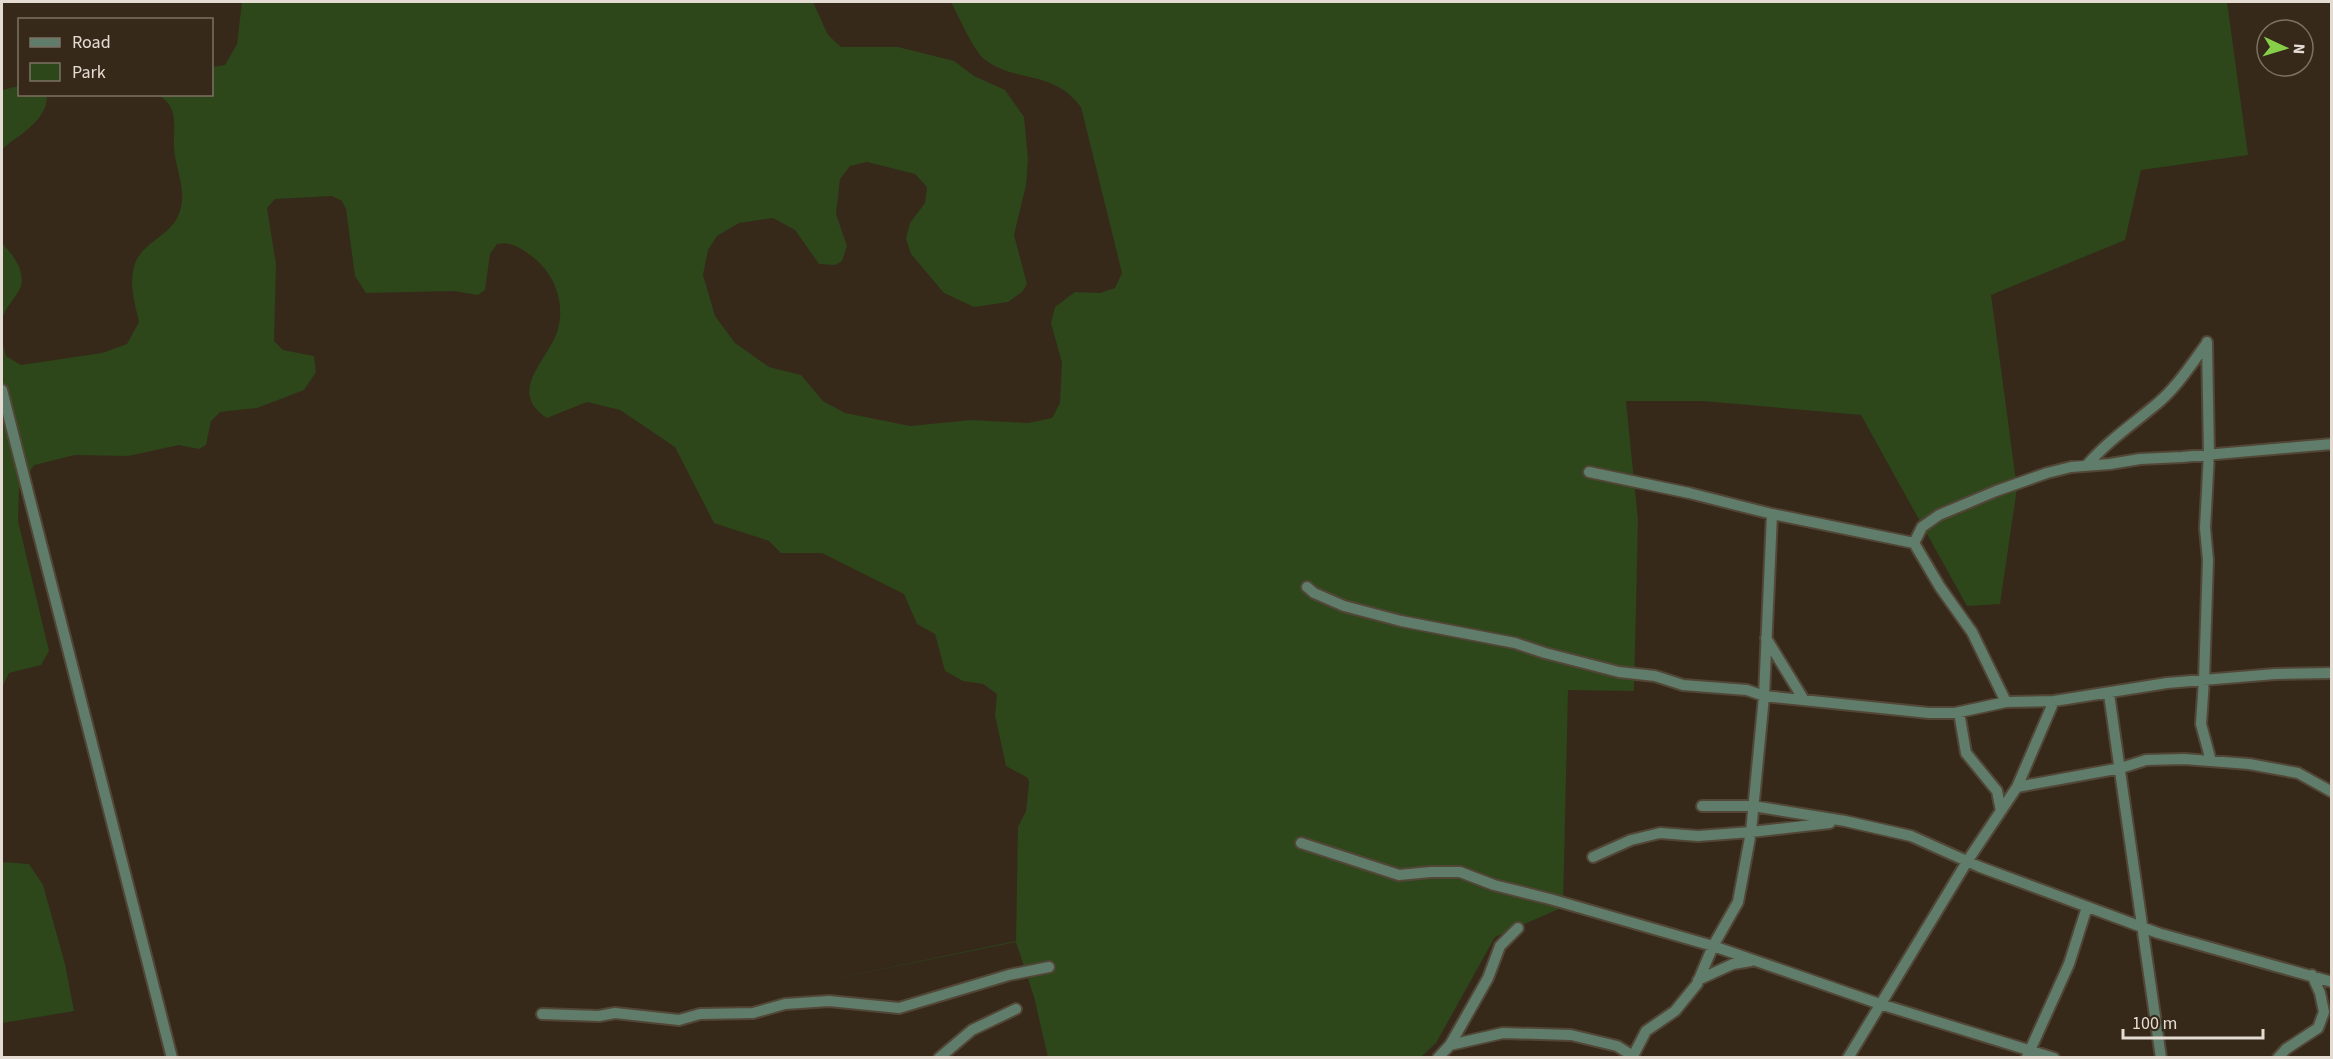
<svg xmlns="http://www.w3.org/2000/svg" width="2333" height="1059" font-family="'Source Sans 3',sans-serif">
	<rect width="100%" height="100%" fill="#36291a"/>
	<!-- green -->
	<path fill="#2d461a" d="M242,2H813L828,35L841,47H898L954,61L974,76L1005,90L1024,117L1028,159L1026,185L1014,235L1027,284L1022,292L1008,302L974,307L944,293L911,254L906,239L910,223L925,203L927,187L915,174L867,162L850,166L840,179L836,214L847,246L842,261L835,265L819,264L795,230L773,218L739,223L717,236L708,250L703,275L715,316L735,343L769,367L801,375L823,401L845,413L910,426L971,420L1028,423L1052,418L1060,403L1062,363L1051,323L1055,307L1075,292L1100,293L1115,288L1122,273L1081,107C1052,68 1014,84 983,58C973,49 958,15 951,2H2227L2248,155L2141,170L2125,240L1991,295L2017,488L2000,604L1967,606L1861,415L1703,401H1626L1638,520L1634,691L1568,690L1563,907L1495,937L1436,1043L1421,1057H1048L1034,997L1016,942L809,984L783,933L692,898L668,897L602,939L457,965L469,1057L457,965L602,939L668,897L692,898L783,933L809,984L1016,941L1018,827L1026,811L1029,783L1028,778L1006,766L995,715L997,694L983,684L963,681L945,671L935,634L917,624L904,594L822,553H781L769,541L714,523L675,447L620,410L587,402L547,418C505,391 550,359 558,329C565,302 555,275 534,258C522,249 513,241 497,244L490,254L485,290L478,295L454,291L366,293L355,276L346,209L342,201L332,196L275,199L267,208L276,264L274,341L283,350L314,356L316,372L304,390L257,408L220,412L211,421L206,445L199,449L179,445L128,456L75,455L34,465L19,489L18,521L49,651L41,665L9,673L2,688V341L6,356L21,365L102,353L127,344L139,322C135,304 129,286 134,267C139,244 169,237 178,216C189,193 175,169 174,148C173,128 180,107 158,95L212,94V67L225,65L237,44Z
		M19,86L20,94L47,95C48,120 19,135 2,149V90Z
		M2,243C12,254 25,269 21,286C17,298 4,307 2,320Z
		M2,862L29,864L43,885L65,964L74,1011L2,1023Z"/>
	<g fill="none" stroke-linecap="round" stroke-linejoin="round">
		<defs>
			<path id="street" d="M2207,342L2209,454L2205,528L2208,560L2204,680L2201,724L2211,761
				M2,390L172,1058
				M2087,465C2107,442 2130,426 2153,407C2175,390 2191,365 2207,343
				M1589,472L1689,493L1772,514L1914,543L1940,587L1972,632L2006,702
				M1914,543L1922,527L1939,515L1996,491L2047,473L2071,467L2110,464L2140,459L2182,457L2332,444
				M1307,587L1314,593L1344,606L1401,621L1515,643L1545,653L1619,672L1655,676L1683,685L1747,690L1764,696L1929,713H1955L2006,702L2054,701L2167,683L2275,674L2332,673
				M1766,638L1804,700
				M2109,694L2161,1058
				M1959,712L1966,753L1997,791L2001,811
				M2017,787L2121,768L2146,760L2184,759L2249,764L2298,773L2332,792
				M1702,806H1753L1845,821L1911,836L1980,867L2158,933L2332,982
				M1301,843L1399,875L1431,872H1460L1494,885L1550,899L1713,946L1880,1004L2054,1058
				M1593,857L1631,840L1660,833L1698,836L1751,832L1830,823
				M1698,980L1733,964L1751,961
				M542,1014L599,1016L615,1013L679,1020L700,1014L753,1013L785,1004L829,1001L899,1008L1009,975L1049,967
				M1450,1045L1503,1033L1571,1035L1617,1046L1633,1056
				M2027,1057L2069,964L2087,907
				M939,1058L972,1030L1016,1009
				M1438,1058L1450,1045L1488,978L1500,946L1518,928
				M1632,1058L1646,1031L1675,1011L1697,984L1713,946L1738,902L1751,832L1764,696L1772,514
				M1848,1058L1968,860L2017,787L2054,701
				M2278,1058L2286,1049L2318,1028L2324,1012L2320,993L2312,975"/>
		</defs>
		<!-- street casing -->
		<use href="#street" stroke="#524637" stroke-width="14"/>
		<!-- street -->
		<use href="#street" stroke="#5f7d6a" stroke-width="10"/>
	</g>
	<!-- border -->
	<rect width="2333" height="1059" fill="none" stroke="#e4dcd2" stroke-width="6"/>
	<!-- legend -->
	<rect x="18" y="18" width="195" height="78" fill="#36291a" stroke="#7c7164" stroke-width="1.5"/>
	<rect x="30" y="38" width="30" height="9" fill="#5f7d6a" stroke="#7c7164" stroke-width="1.5"/>
	<text x="72" y="48" font-size="18" fill="#e4dcd2">Road</text>
	<rect x="30" y="63" width="30" height="18" fill="#2d461a" stroke="#7c7164" stroke-width="1.5"/>
	<text x="72" y="78" font-size="18" fill="#e4dcd2">Park</text>
	<!-- north arrow -->
	<g transform="translate(2285 48) rotate(94)"><circle r="28" fill="#36291a" stroke="#7c7164" stroke-width="1.5"/>
	<path d="M0-4.5L10 22L0 15L-10 22Z" fill="#88cf49"/>
	<text y="-9" font-size="16" font-weight="bold" text-anchor="middle" fill="#e4dcd2">N</text>
	</g>
	<!-- scale -->
	<path d="M2123 1029v9h140v-9" fill="none" stroke="#e4dcd2" stroke-width="3"/>
	<text x="2132" y="1029" font-size="18" fill="#e4dcd2" stroke="#36291a" stroke-width="4.5" paint-order="stroke">100 m</text>
</svg>
